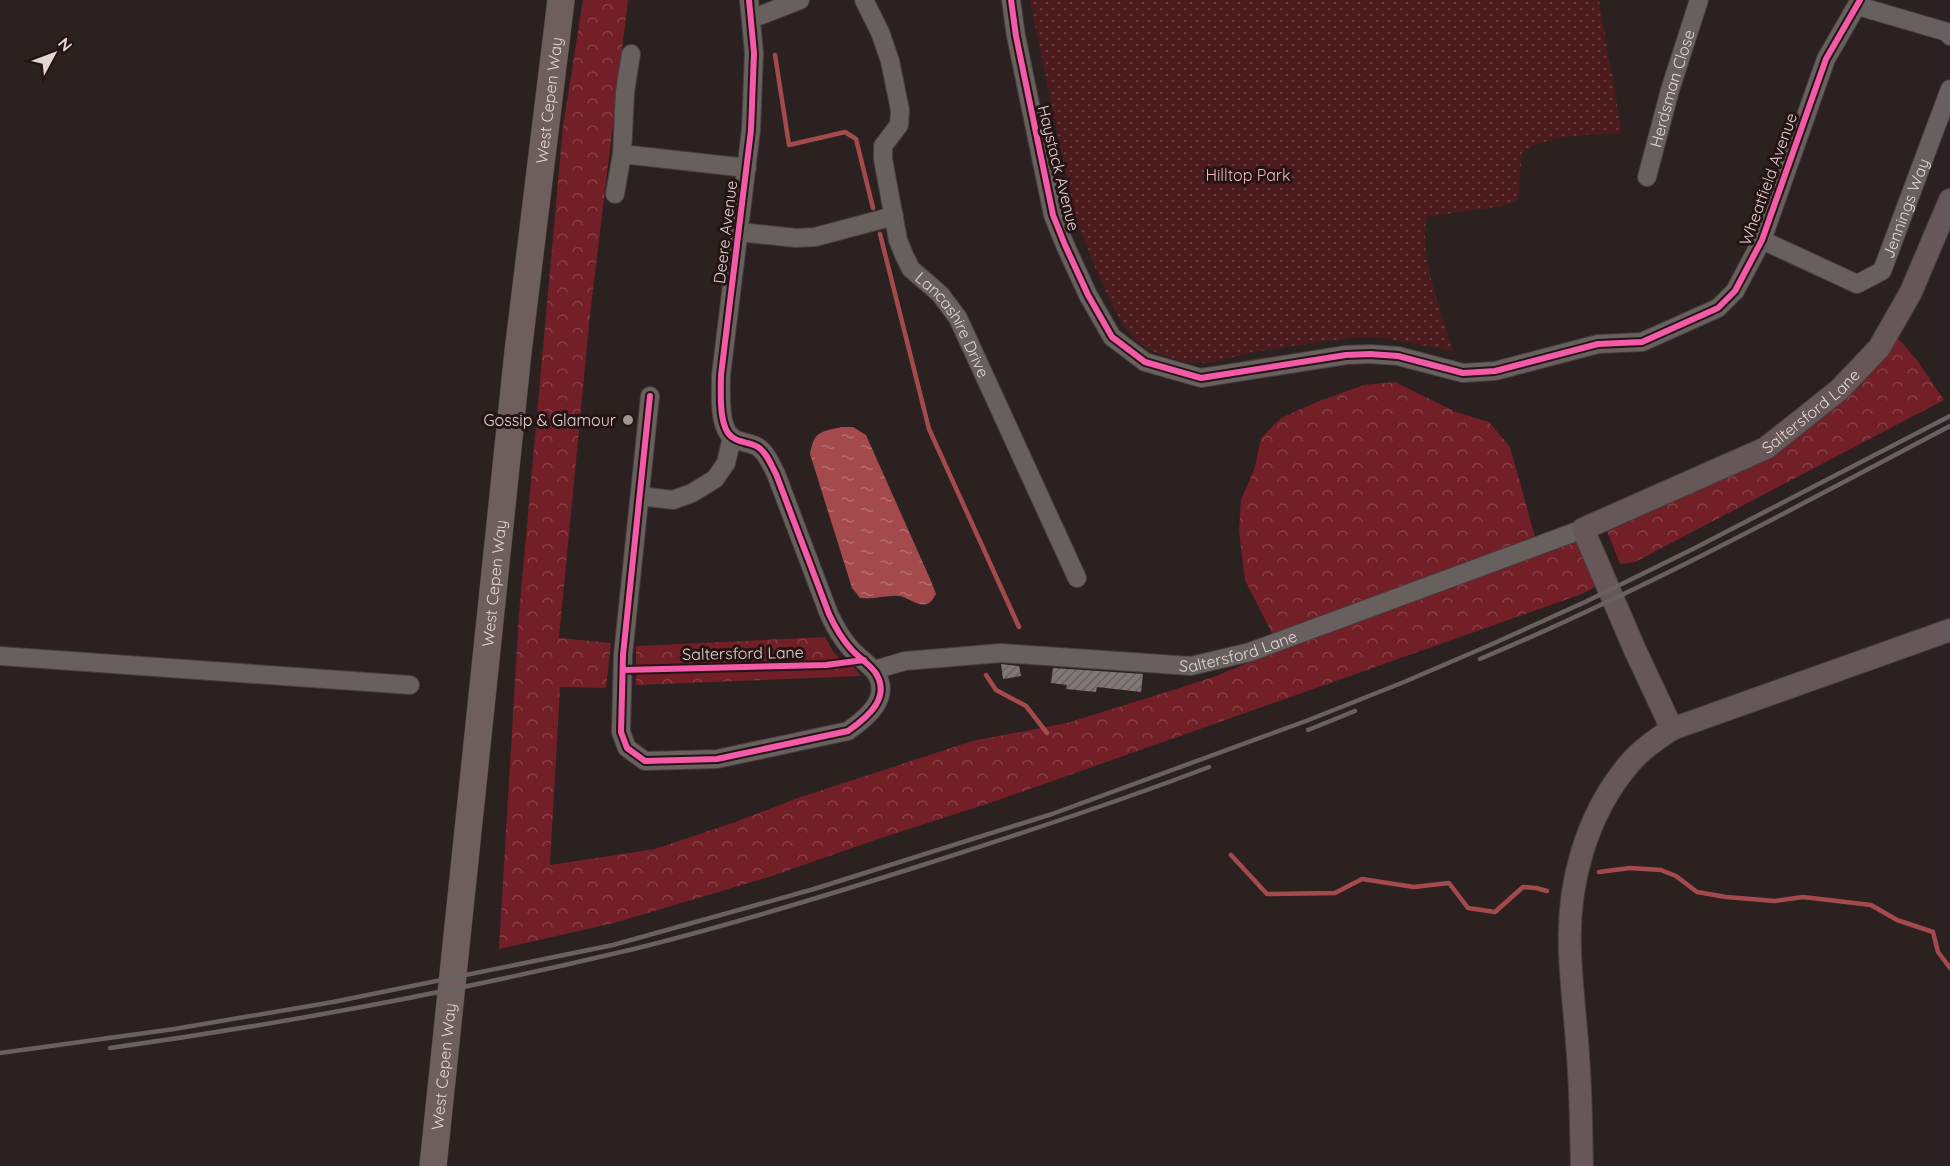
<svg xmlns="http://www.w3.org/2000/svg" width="1950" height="1166" font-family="Quicksand,sans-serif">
	<defs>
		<pattern id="forest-crowns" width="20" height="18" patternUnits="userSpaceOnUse" patternTransform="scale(1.5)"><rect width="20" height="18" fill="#721f27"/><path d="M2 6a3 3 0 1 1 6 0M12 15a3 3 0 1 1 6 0" fill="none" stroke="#863f45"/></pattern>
		<pattern id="park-dots" width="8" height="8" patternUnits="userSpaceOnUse" patternTransform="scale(1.5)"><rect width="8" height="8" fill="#4b1b1e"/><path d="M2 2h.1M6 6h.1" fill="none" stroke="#653b3e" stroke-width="1.8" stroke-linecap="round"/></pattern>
		<pattern id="water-ripples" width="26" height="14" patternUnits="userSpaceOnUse" patternTransform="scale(1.5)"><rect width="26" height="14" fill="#a44a4d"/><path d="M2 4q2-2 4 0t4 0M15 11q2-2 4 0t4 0" fill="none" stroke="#b46c6e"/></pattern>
		<pattern id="building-hatch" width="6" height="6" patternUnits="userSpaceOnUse" patternTransform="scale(1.5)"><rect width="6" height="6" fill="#817777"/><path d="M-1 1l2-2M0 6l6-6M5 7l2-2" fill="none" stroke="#696161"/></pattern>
	</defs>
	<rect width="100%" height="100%" fill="#2b2121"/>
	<!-- forest -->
	<path fill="url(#forest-crowns)" d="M583,0H628L590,315L559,638L611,643L606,688L560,687L550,865L655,849L735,822L795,799L972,741L1067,723L1173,690L1216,676L1280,649L1576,538L1597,586L1582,594L993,802L878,839L769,877L614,923L499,949L519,614L563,126Z
		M1897,337L1917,360L1944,400L1635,562L1620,564L1607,531L1735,472Z
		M1395,382L1456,412L1489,422L1510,447L1535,537L1273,635L1245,580L1239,531L1241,500L1255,467L1261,438L1281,418L1319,401L1364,385Z
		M825,637L833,651L840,659L852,665L861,676L636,685V646Z"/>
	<!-- park -->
	<path fill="url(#park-dots)" d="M1030,0H1599L1622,133C1586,135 1553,134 1522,152L1518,200L1503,206L1427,217C1418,258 1442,311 1453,351L1383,338L1356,337L1253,352L1210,363L1186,362L1158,354L1137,342L1124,327L1112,305L1093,263L1073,210Z"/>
	<!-- water -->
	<path fill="url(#water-ripples)" d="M841,427H853L866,435L931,581L936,594C933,598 932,602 927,604C917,607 908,597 899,596C886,595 873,600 860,598L852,588L810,454C814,432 819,432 841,427Z"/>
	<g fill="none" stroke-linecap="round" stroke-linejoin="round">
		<!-- stream -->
		<path stroke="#a44a4d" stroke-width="4.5" d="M775,55L789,145L845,132L856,139L873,208
			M880,234L929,429L1019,627
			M986,675L996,690L1026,706L1047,733
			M1231,855L1267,894L1335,893L1362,879L1414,887L1449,883L1468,908L1495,912L1523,887L1536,888L1547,891
			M1599,872L1630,868L1661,870L1676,876L1697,892L1726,897L1775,901L1803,897L1871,905L1897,920L1933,932L1938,952L1950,968"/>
	</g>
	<!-- building -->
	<path fill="url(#building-hatch)" d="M1001,664L1019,666L1021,676L1003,679Z
		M1053,668L1143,674L1141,692L1097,687L1096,692L1066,689L1067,685L1051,683Z"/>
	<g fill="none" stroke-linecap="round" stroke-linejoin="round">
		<defs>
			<g id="minor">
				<path id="s1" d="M864,0L880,32L890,61L900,110L899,125L883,146V159L898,240L904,255L911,269L940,294L958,318L1077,578"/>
				<path d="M1011,0L1016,36L1053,215L1065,245L1088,295L1112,337L1145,362L1201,378L1346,355L1370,354L1398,356L1463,373L1495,371L1598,344L1642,342L1718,308L1735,291L1762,240L1826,59L1860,0"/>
				<path d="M1858,6L1947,32L1950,36"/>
				<path d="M751,19L800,0"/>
				<path d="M631,54L625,92L622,154L747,168"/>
				<path id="s2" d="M1647,177L1670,90L1699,0"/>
				<path d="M615,194L622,154"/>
				<path d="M739,232L796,238L815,237L894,216"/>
				<path id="s3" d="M1762,240L1857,284L1882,271L1950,89"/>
				<path d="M650,396L623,655L621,732L627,748L645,761L717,759L848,731C868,717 892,697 875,672C868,663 858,657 851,649C841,638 835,627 829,614L776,474C771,465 767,453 758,447C750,442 739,443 732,437C718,427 721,390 721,375L751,130L754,53L749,0"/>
				<path d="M640,496L673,500L692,493L715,479L726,463L732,437"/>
				<path d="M0,656L410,685"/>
				<path id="s4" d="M874,670L905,661L1001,653L1191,666L1250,652L1583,529"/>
			</g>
			<g id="major">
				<path id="s5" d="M1672,729L1635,650L1583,529L1766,448L1839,390L1879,348L1911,292L1950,200"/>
				<path d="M1582,1166C1581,1129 1581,1093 1578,1056C1576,1021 1571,986 1570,951C1567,885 1586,814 1630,763C1642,749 1657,739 1672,729L1950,630"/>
			</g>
			<g id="highway">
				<path id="s6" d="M433,1166L518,352L561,0"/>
			</g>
		</defs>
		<!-- minor casing -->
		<use href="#minor" stroke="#483f3f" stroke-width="20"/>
		<!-- major casing -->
		<use href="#major" stroke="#483f3f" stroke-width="24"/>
		<!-- highway casing -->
		<use href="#highway" stroke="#483f3f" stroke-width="28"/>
		<!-- minor -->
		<use href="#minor" stroke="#685f5f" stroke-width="18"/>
		<!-- major -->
		<use href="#major" stroke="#665858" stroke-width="22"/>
		<!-- highway -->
		<use href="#highway" stroke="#6e5e5e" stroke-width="27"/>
		<!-- rail -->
		<path stroke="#696161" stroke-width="4.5" d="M1480,659C1641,591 1795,508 1950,426
			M1308,730L1355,711
			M110,1048C282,1024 452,992 621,952C717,929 812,900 907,870C1008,838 1110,805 1209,767
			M0,1053L174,1029L333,1002L613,945L814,889L1052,814L1306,721L1404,682L1490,645L1585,602L1693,549L1950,416"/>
		<defs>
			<path id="cycleway" d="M1011,0L1016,36L1053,215L1065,245L1088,295L1112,337L1145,362L1201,378L1346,355L1370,354L1398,356L1463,373L1495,371L1598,344L1642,342L1718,308L1735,291L1762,240L1826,59L1860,0
				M650,396L623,655L621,732L627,748L645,761L717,759L848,731C868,717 892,697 875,672C868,663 858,657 851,649C841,638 835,627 829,614L776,474C771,465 767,453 758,447C750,442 739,443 732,437C718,427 721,390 721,375L751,130L754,53L749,0
				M623,670L826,665L864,660"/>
		</defs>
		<!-- cycleway casing -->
		<use href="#cycleway" stroke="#251413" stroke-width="10"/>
		<!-- cycleway -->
		<use href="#cycleway" stroke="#f35aa7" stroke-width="6"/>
	</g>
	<!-- markers -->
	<circle fill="#a29696" stroke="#251413" stroke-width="2" cx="628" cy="420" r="6"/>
	<g text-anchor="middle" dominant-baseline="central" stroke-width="6" stroke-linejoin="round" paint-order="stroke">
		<!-- street labels -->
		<g font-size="16" fill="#e2d5d5" stroke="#251413">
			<text stroke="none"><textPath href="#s2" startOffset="92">Herdsman Close</textPath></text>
			<text stroke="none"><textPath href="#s6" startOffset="1072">West Cepen Way</textPath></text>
			<text transform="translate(1059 168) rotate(76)">Haystack Avenue</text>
			<text transform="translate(1768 179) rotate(-70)">Wheatfield Avenue</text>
			<text stroke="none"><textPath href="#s3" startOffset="200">Jennings Way</textPath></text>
			<text transform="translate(725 232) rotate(-83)">Deere Avenue</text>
			<text stroke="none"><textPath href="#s1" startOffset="356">Lancashire Drive</textPath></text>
			<text stroke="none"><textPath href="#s5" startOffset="477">Saltersford Lane</textPath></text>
			<text stroke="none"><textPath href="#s6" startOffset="586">West Cepen Way</textPath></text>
			<text stroke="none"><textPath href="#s4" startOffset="368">Saltersford Lane</textPath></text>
			<text transform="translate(743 653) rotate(-1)">Saltersford Lane</text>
			<text stroke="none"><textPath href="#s6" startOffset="100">West Cepen Way</textPath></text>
		</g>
		<!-- park labels -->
		<g font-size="16" fill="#efb9b8" stroke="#251413">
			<text x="1248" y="175">Hilltop Park</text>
		</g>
		<!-- poi labels -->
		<g font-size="16" fill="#e2d5d5" stroke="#251413" text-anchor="end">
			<text x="616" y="420">Gossip &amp; Glamour</text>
		</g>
	</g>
	<!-- north arrow -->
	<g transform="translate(54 54) rotate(49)" stroke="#251413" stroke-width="4.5" paint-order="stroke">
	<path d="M0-4.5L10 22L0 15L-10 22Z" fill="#e2d5d5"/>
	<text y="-9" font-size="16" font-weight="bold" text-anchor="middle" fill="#e2d5d5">N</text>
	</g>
</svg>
